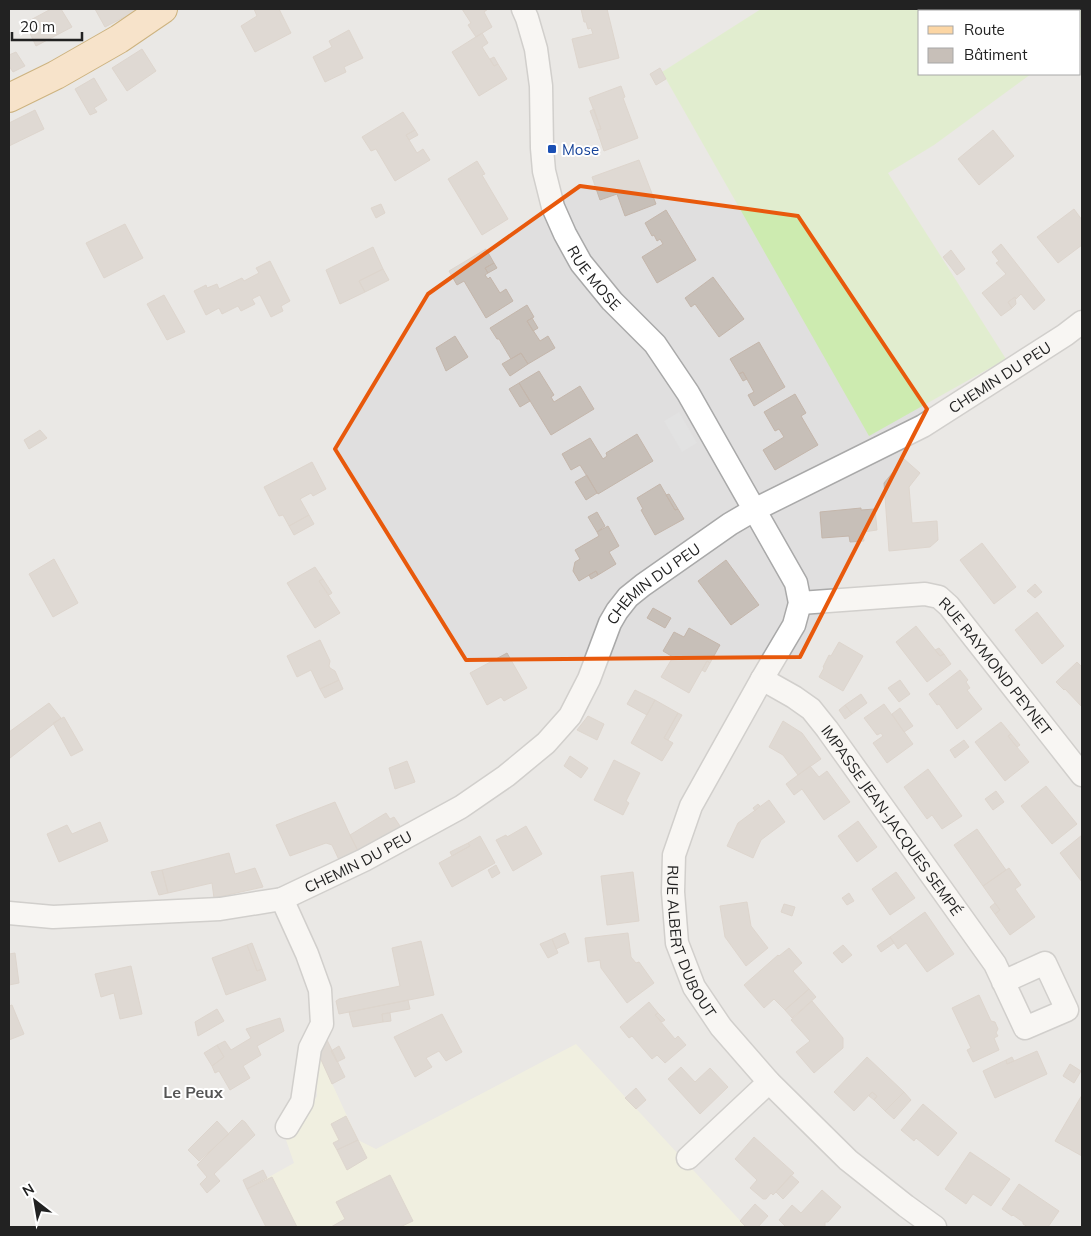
<svg xmlns="http://www.w3.org/2000/svg" width="1091" height="1236" font-family="Mulish,sans-serif">
	<rect width="100%" height="100%" fill="#f2efe9"/>
	<!-- residential -->
	<path fill="#e0dfdf" fill-rule="evenodd" d="M9,9H1082V1227H9ZM920,11H1080V74H920Z"/>
	<!-- farmland -->
	<path fill="#eef0d5" d="M576,1044L746,1227H266L247,1189L294,1163L286,1140L304,1118V1115L317,1096L316,1083L318,1053L358,1140L376,1149Z"/>
	<!-- grass -->
	<path fill="#cdebb0" d="M761,9H1082V36L1080,38V11H920V74H1031L934,145L888,173L1006,359L869,436L662,72Z"/>
	<!-- parking -->
	<path fill="#e2e2e2" d="M679,412L697,443L682,452L664,421Z"/>
	<!-- building -->
	<path fill="#c7bfb8" stroke="#c4b6ab" d="M51,9H61L72,27L36,46L25,23Z
		M95,9H134L136,11L105,27Z
		M254,9H279L291,33L255,52L241,26L257,16Z
		M462,9H488L484,12L492,27L476,37L468,25L471,23Z
		M581,9H607L619,58L579,68L572,39L593,34L591,28L588,29L586,22H584Z
		M349,30L363,58L344,67L346,72L325,82L313,57L332,47L329,41Z
		M482,33L488,43L482,47L494,66L498,64L507,79L479,96L452,52Z
		M142,49L156,71L127,91L112,68Z
		M16,52L25,66L13,72L9,66V55Z
		M494,57L498,64L494,66L490,59Z
		M660,68L666,79L656,85L650,74Z
		M94,78L107,100L94,108L97,112L90,115L75,89Z
		M621,86L625,97L623,98L638,138L604,151L597,130L601,129L589,98Z
		M594,109L601,129L597,130L590,111Z
		M35,110L44,129L9,146V123Z
		M403,112L415,130L406,135L417,153L423,149L430,160L395,181L376,149L371,151L362,137Z
		M415,130L418,135L409,140L406,135Z
		M993,130L1014,156L979,185L958,159Z
		M639,160L656,204L625,216L617,194L600,200L592,177Z
		M477,161L485,174L482,175L508,219L482,235L448,179Z
		M381,204L385,213L376,218L371,208Z
		M1074,209L1082,220V245L1058,263L1037,237Z
		M666,210L696,260L657,283L642,257L663,244L660,239L657,241L654,235L652,236L645,223Z
		M125,224L143,258L104,278L86,243Z
		M1001,244L1045,300L1034,310L1021,294L1016,299L1015,297L1008,302L1012,308L1001,316L982,293L1006,274L996,263L999,261L992,252Z
		M373,247L383,269L359,281L365,292L340,304L326,270Z
		M486,249L494,263L485,268L488,273L485,275L488,279L490,277L500,293L506,289L513,301L486,318L464,281L457,285L449,271Z
		M951,250L965,269L957,275L943,257Z
		M270,261L290,301L281,306L283,311L271,317L260,295L252,299L255,304L241,311L238,306L222,314L219,308L206,315L194,291L206,285L207,288L217,284L219,289L242,278L244,281L259,273L256,268Z
		M494,263L497,268L488,273L485,268Z
		M383,269L389,280L365,292L359,281Z
		M713,277L744,319L719,337L695,304L691,307L685,298Z
		M164,295L185,332L167,340L147,304Z
		M1015,297L1016,304L1012,308L1008,302Z
		M527,305L534,317L527,321L540,341L548,336L555,348L528,364L521,353L511,359L499,339H497L490,328Z
		M532,318L538,328L533,331L527,321Z
		M455,336L468,357L446,371L436,348Z
		M759,342L785,387L754,406L748,395L754,392L743,372L739,374L730,359Z
		M521,353L528,364L510,376L502,364Z
		M539,371L554,395L551,397L554,402L580,386L594,409L551,435L519,383Z
		M743,372L747,379L743,381L739,374Z
		M519,383L530,401L520,407L509,389Z
		M795,394L806,413L801,416L818,445L775,470L763,450L784,437L779,429L775,431L764,412Z
		M40,430L47,438L29,449L24,440Z
		M637,434L653,461L598,494L580,465L571,470L562,454L590,438L603,459L607,456L606,453Z
		M904,459L920,473L909,487L912,523L937,521L938,540L930,547L889,551L884,483Z
		M312,462L326,489L313,496L311,493L300,499L309,515L289,526L283,515L279,516L264,487Z
		M587,475L597,493L586,500L575,482Z
		M660,484L675,510L678,509L684,519L655,535L641,510L643,509L637,498Z
		M669,494L678,509L675,510L666,495Z
		M861,508V510L875,509L877,530L863,532L864,541L850,542L849,536L822,538L820,512Z
		M597,512L605,526L597,532L588,517Z
		M309,515L314,524L294,535L289,526Z
		M608,526L619,546L609,552L616,564L598,575L596,571L579,581L573,571L575,562L580,559L575,550L599,536L597,532Z
		M982,543L1016,587L994,604L960,560Z
		M54,559L78,603L53,617L29,574Z
		M726,560L759,605L731,625L698,581Z
		M315,567L323,579L319,581L340,613L315,628L287,583Z
		M596,571L598,575L591,579L589,575Z
		M323,579L332,593L329,595L319,581Z
		M1035,584L1042,592L1035,598L1027,591Z
		M653,608L671,618L665,628L647,618Z
		M1037,612L1064,646L1042,664L1015,630Z
		M916,626L940,656L944,654L951,664L927,682L896,642Z
		M689,628L720,645L710,663L707,661L689,693L661,677L673,657L663,651L674,632L684,637Z
		M320,640L330,661L329,666L330,668L335,671L339,680L320,689L311,670L297,677L287,656Z
		M839,642L863,656L843,691L819,677L824,668L823,667L829,655L831,656Z
		M939,648L944,654L940,656L935,650Z
		M507,653L527,688L504,701L501,697L487,705L470,673Z
		M707,661L710,663L705,672L702,670Z
		M1077,662L1082,667V707L1065,689L1064,690L1056,682Z
		M960,670L968,680L966,682L970,688L967,690L982,709L957,729L939,704L937,705L929,694Z
		M339,680L343,689L325,698L320,689Z
		M900,680L910,694L899,702L888,688Z
		M635,690L655,700L647,715L627,704Z
		M861,694L867,703L852,714L845,705Z
		M655,700L678,713L664,738L673,743L662,761L631,743Z
		M49,703L61,718L10,758L9,756V732Z
		M884,704L913,744L887,763L873,743L883,736L881,733L877,735L864,718Z
		M845,705L852,714L845,719L839,710Z
		M900,708L913,726L904,732L892,714Z
		M678,713L682,715L668,740L664,738Z
		M588,716L604,724L597,740L577,730Z
		M64,717L83,750L71,756L53,723Z
		M783,721L802,733L821,759L798,775L783,755L769,747Z
		M1001,722L1011,734L1008,736L1029,762L1005,781L975,742Z
		M1011,734L1020,745L1017,747L1008,736Z
		M964,740L969,747L955,758L950,750Z
		M570,756L588,768L581,778L564,766Z
		M614,760L640,773L626,801L629,803L623,815L594,800Z
		M407,761L415,782L395,789L389,768Z
		M810,766L819,777L827,771L850,802L824,820L802,789L794,795L786,784Z
		M928,769L962,816L942,829L932,815L927,819L904,787Z
		M1046,786L1077,824L1052,844L1021,806Z
		M996,791L1004,802L993,810L985,799Z
		M769,800L785,822L761,840L753,858L727,846L738,823Z
		M335,802L350,835L359,853L340,862L332,845L326,843L290,856L276,825Z
		M758,804L760,806L755,811L753,808Z
		M386,813L390,819L394,817L402,829L359,853L350,835Z
		M858,821L877,847L857,862L838,836Z
		M100,822L108,841L59,862L47,834L67,825L72,834Z
		M526,826L542,854L513,871L496,840L506,835L507,837Z
		M977,829L1006,870L983,886L954,845Z
		M1082,835V882L1060,853Z
		M480,836L495,863L452,887L439,863L470,846L468,843Z
		M468,843L470,846L452,856L450,852Z
		M229,853L235,874L255,868L263,887L214,898L212,883L168,893L162,870Z
		M496,865L500,873L492,878L488,870Z
		M1009,868L1021,885L1015,889L1035,917L1010,935L995,914L1000,910L983,886Z
		M162,870L168,893L159,895L151,872Z
		M633,872L639,921L607,925L601,876Z
		M896,872L915,898L890,915L872,889Z
		M849,893L854,901L847,905L842,898Z
		M747,902L751,926L768,948L746,966L725,937L720,906Z
		M995,903L1000,910L995,914L990,907Z
		M784,904L795,907L792,916L781,912Z
		M925,912L954,954L927,972L906,943L898,949L890,937Z
		M565,933L569,943L556,949L552,939Z
		M628,933L631,957L636,963L639,962L654,983L627,1003L601,968L600,960L588,962L585,938Z
		M890,937L894,943L881,952L877,946Z
		M552,939L558,953L548,958L540,944Z
		M421,941L434,995L339,1014L336,1001L339,999L400,986L392,948Z
		M252,943L262,969L257,971L247,945Z
		M247,945L257,971L262,969L266,980L226,995L212,958Z
		M843,945L852,955L842,963L833,953Z
		M789,948L802,963L793,971L809,989L785,1010L774,999L764,1008L744,985L778,955L779,956Z
		M15,953L19,983L9,985V954Z
		M131,966L142,1014L120,1019L114,993L101,997L95,974Z
		M809,989L816,997L792,1018L785,1010Z
		M979,995L991,1021L995,1022L998,1029L996,1033L998,1036L994,1038L999,1050L973,1062L967,1050L971,1048L952,1008Z
		M408,1000L410,1009L382,1014L383,1022L353,1027L349,1012Z
		M812,1001L843,1038V1048L814,1073L796,1052L810,1041L791,1020Z
		M649,1002L658,1013L655,1015L675,1039L678,1036L686,1045L665,1063L657,1055L652,1059L632,1036L629,1038L620,1027Z
		M12,1005L24,1034L9,1040V1006Z
		M217,1009L224,1021L198,1036L195,1022Z
		M390,1013L391,1021L383,1022L382,1014Z
		M658,1013L665,1020L662,1022L655,1015Z
		M442,1014L462,1052L446,1061L439,1051L426,1058L432,1067L415,1077L394,1037Z
		M280,1018L284,1031L257,1046L261,1055L243,1066L250,1078L230,1090L219,1071L215,1073L212,1066L224,1057L217,1045L225,1041L231,1050L251,1038L246,1029Z
		M326,1038L345,1077L332,1084L318,1053Z
		M217,1045L224,1057L212,1066L204,1053Z
		M339,1046L345,1058L337,1062L331,1051Z
		M1037,1051L1047,1074L995,1098L983,1071L1006,1060L1007,1064Z
		M867,1057L904,1092L885,1111L874,1100L877,1096L872,1092L854,1111L834,1092Z
		M1012,1057L1014,1061L1007,1064L1006,1060Z
		M1070,1064L1081,1071L1074,1083L1063,1076Z
		M681,1067L695,1082L710,1068L728,1087L700,1114L668,1079Z
		M636,1088L646,1100L636,1109L625,1098Z
		M872,1092L877,1096L874,1100L869,1096Z
		M904,1092L911,1100L894,1119L885,1111Z
		M1082,1095V1156L1055,1141Z
		M923,1104L957,1133L938,1156L916,1138L914,1141L901,1130Z
		M346,1116L358,1140L337,1150L333,1143L339,1140L331,1124Z
		M242,1120L245,1122L255,1135L214,1174L220,1181L207,1193L200,1184L207,1177L197,1165Z
		M217,1121L229,1134L199,1161L188,1150Z
		M754,1137L794,1173L776,1192L773,1195L771,1193L766,1199H763L750,1188L757,1180L735,1159Z
		M358,1140L367,1158L347,1170L337,1150Z
		M970,1152L1010,1179L991,1206L973,1194L966,1204L945,1189Z
		M263,1170L267,1178L247,1189L243,1180Z
		M390,1175L413,1221L400,1227H331L345,1219L336,1202Z
		M791,1175L799,1182L783,1199L776,1192Z
		M272,1177L297,1227H266L247,1189Z
		M1019,1184L1059,1211L1048,1227H1028L1023,1224V1222L1013,1215L1012,1216L1002,1209Z
		M822,1190L841,1207L828,1222H825V1227H829H786L779,1220L792,1205L801,1213Z
		M755,1204L768,1216L758,1227H746L740,1221Z"/>
	<g fill="none" stroke-linecap="round" stroke-linejoin="round">
		<defs>
			<g id="street">
				<path id="s1" d="M523,9L527,18L536,49L541,86L542,148L544,171L553,207L565,234L581,263L612,301L655,344L688,393L796,583L800,603L794,625L762,679L691,806L674,855L673,892L677,943L694,987L721,1027L769,1082L848,1160L906,1206L935,1227"/>
				<path id="s2" d="M800,603L925,594L939,597L949,606L1082,775"/>
				<path id="s3" d="M762,679L794,697L811,709L827,729L995,964L1025,1028L1067,1010L1045,963L1003,982"/>
				<path d="M282,899L307,954L320,990L322,1024L310,1048L302,1102L287,1127"/>
				<path id="s4" d="M9,913L53,917L220,909L282,899L364,860L461,807L506,776L546,743L570,716L589,679L610,623L617,611L628,597L643,585L730,524L754,510L923,426L1065,335L1082,322"/>
				<path d="M688,1158L769,1082"/>
			</g>
			<path id="primary" d="M9,98L56,75L119,39L163,9"/>
		</defs>
		<!-- street casing -->
		<use href="#street" stroke="#a9a9a9" stroke-width="25"/>
		<!-- primary casing -->
		<use href="#primary" stroke="#a06b00" stroke-width="30"/>
		<!-- street -->
		<use href="#street" stroke="#fff" stroke-width="22"/>
		<!-- primary -->
		<use href="#primary" stroke="#fcd6a4" stroke-width="28"/>
	</g>
	<!-- marked area -->
	<path d="M0 0H1091V1236H0ZM580,186L798,216L927,409L800,657L466,660L335,449L428,294Z" fill="#f2efe9" fill-opacity=".55" fill-rule="evenodd"/>
	<path fill="none" stroke="#e8590c" stroke-width="4" stroke-linejoin="round" d="M580,186L798,216L927,409L800,657L466,660L335,449L428,294Z"/>
	<!-- markers -->
	<rect fill="#1a4fb4" stroke="#fff" stroke-width="2" x="547" y="144" width="10" height="10" rx="2.5"/>
	<g text-anchor="middle" dominant-baseline="central" stroke-width="4" stroke-linejoin="round" paint-order="stroke">
		<!-- transit labels -->
		<g font-size="15" fill="#164399" stroke="#fff" text-anchor="start">
			<text x="562" y="149">Mose</text>
		</g>
		<!-- street labels -->
		<g font-size="15" fill="#222" stroke="#fff">
			<text stroke="none"><textPath href="#s1" startOffset="284">RUE MOSE</textPath></text>
			<text stroke="none"><textPath href="#s4" startOffset="1184">CHEMIN DU PEU</textPath></text>
			<text stroke="none"><textPath href="#s4" startOffset="779">CHEMIN DU PEU</textPath></text>
			<text stroke="none"><textPath href="#s2" startOffset="229">RUE RAYMOND PEYNET</textPath></text>
			<text stroke="none"><textPath href="#s3" startOffset="195">IMPASSE JEAN-JACQUES SEMPÉ</textPath></text>
			<text stroke="none"><textPath href="#s4" startOffset="359">CHEMIN DU PEU</textPath></text>
			<text stroke="none"><textPath href="#s1" startOffset="1045">RUE ALBERT DUBOUT</textPath></text>
		</g>
		<!-- neighbourhood labels -->
		<g font-size="16" font-weight="bold" fill="#555" stroke="#fff">
			<text x="193" y="1092">Le Peux</text>
		</g>
	</g>
	<!-- border -->
	<rect width="1091" height="1236" fill="none" stroke="#222222" stroke-width="20"/>
	<!-- legend -->
	<rect x="918" y="10" width="162" height="65" fill="#ffffff" stroke="#a7a7a7"/>
	<rect x="928" y="26" width="25" height="8" fill="#fcd6a4" stroke="#a7a7a7"/>
	<text x="964" y="35" font-size="15" fill="#222222">Route</text>
	<rect x="928" y="48" width="25" height="15" fill="#c7bfb8" stroke="#a7a7a7"/>
	<text x="964" y="60" font-size="15" fill="#222222">Bâtiment</text>
	<!-- north arrow -->
	<g transform="translate(35 1201) rotate(329)" stroke="#ffffff" stroke-width="4" paint-order="stroke">
	<path d="M0-4L9 19L0 12L-9 19Z" fill="#222222"/>
	<text y="-8" font-size="14" font-weight="bold" text-anchor="middle" fill="#222222">N</text>
	</g>
	<!-- scale -->
	<path d="M12 32v8h70v-8" fill="none" stroke="#222222" stroke-width="2.5"/>
	<text x="20" y="32" font-size="15" fill="#222222" stroke="#ffffff" stroke-width="4" paint-order="stroke">20 m</text>
</svg>
